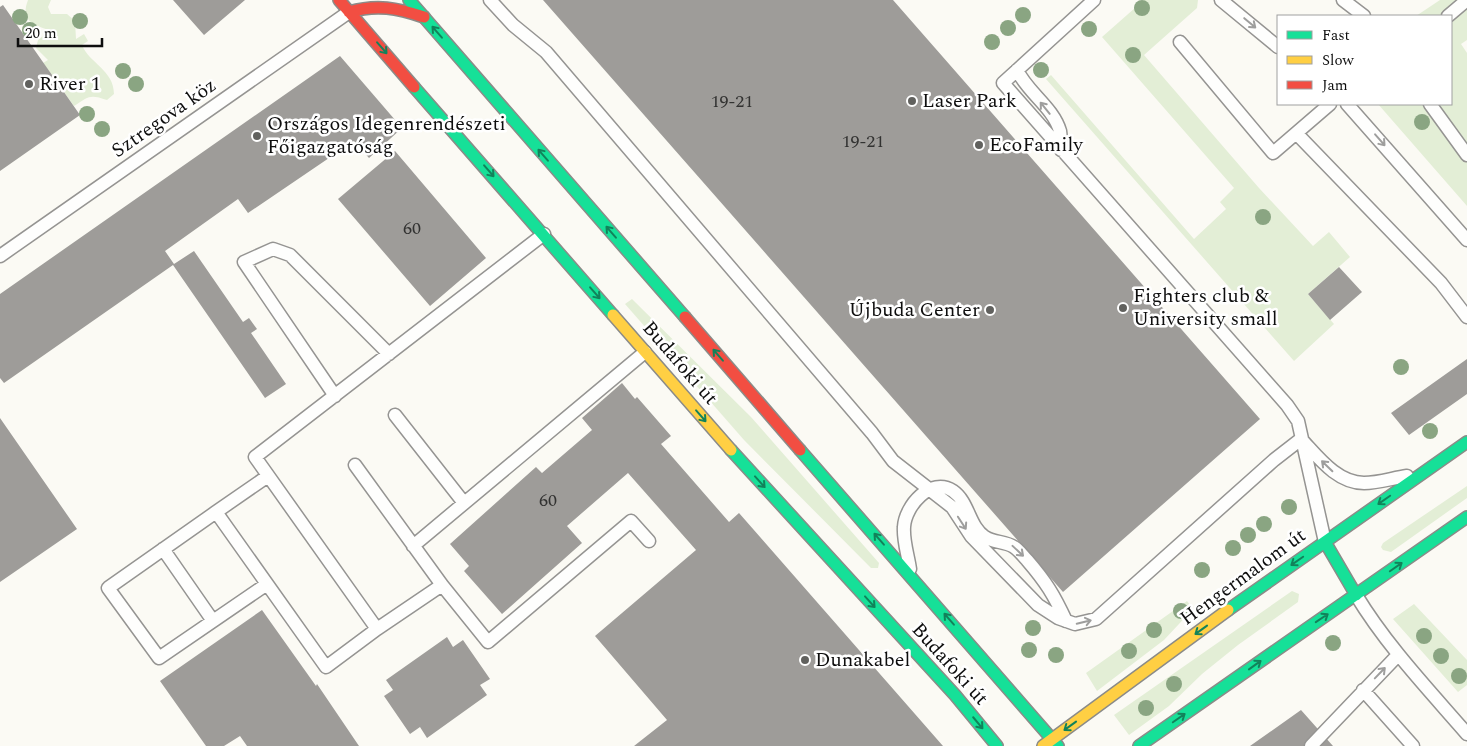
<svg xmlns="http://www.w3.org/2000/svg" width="1467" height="746" font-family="Spectral,serif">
	<rect width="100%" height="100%" fill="#fbfaf4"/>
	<!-- green -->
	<path fill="#e3eed6" d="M28,0H51L48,7L51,14H67L75,21L76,39L84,34L88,41L82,45C89,63 114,70 114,94L107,100C90,94 89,96 74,106L43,63L48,60L36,48L38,40L47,33L48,30C33,24 20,21 28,0Z
		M1144,0H1198L1197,8L1144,55L1259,188L1313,246L1329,232L1350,257L1308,294L1334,324L1294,361L1046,79L1051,75L1194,239L1226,209L1220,202L1234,188L1102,37Z
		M1440,0H1467V40L1461,44L1467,53V206L1378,104H1451V16H1416Z
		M632,299L751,417L879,563L878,568H871L744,440L625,304Z
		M1467,486V498L1391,552L1383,550L1381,547L1383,543Z
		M1292,591L1299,594L1298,602L1238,645L1202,674L1169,706L1129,735L1114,715Z
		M1187,601L1193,609L1164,640L1097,691L1086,673Z
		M1414,604L1467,660V685L1458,692L1393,619Z"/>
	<!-- building -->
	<path fill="#9e9c99" d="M173,0H245L204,35Z
		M543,0H893L1260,419L1063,592Z
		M3,5L80,115L0,171V7Z
		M340,56L402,128L369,158L354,141L248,213L238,199L165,251L174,264L194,251L243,322L249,318L257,329L251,333L286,384L265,398L173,265L4,383L0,378V294Z
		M395,151L486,258L430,306L338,199Z
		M1339,267L1362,292L1330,320L1308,294Z
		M1467,359V394L1409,435L1391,413Z
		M622,383L635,399L637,397L671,436L661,444L729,522L739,513L943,746H634L667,720L595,636L696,550L628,473L567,526L582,543L502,614L464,571L469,566L450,544L536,467L542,473L592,430L582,418Z
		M0,418L77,529L0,582Z
		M262,610L316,686L317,684L359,746H247L240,736L224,746H206L160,681Z
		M447,637L453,647L463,640L490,679L480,685L487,695L427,738L420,727L410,734L384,696L393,690L386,680Z
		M1301,710L1333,746H1250Z"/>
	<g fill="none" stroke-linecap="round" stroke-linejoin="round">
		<defs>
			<path id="lane" d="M490,0L513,25L546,52L872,433L893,461L952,507L971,536L1038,605L1058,618L1075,624L1096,619L1274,460L1301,439C1318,457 1337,483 1364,483C1378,483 1393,478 1407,476
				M1094,0L1003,83L1287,405L1298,421L1325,542
				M1221,0L1278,47
				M1343,0L1364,16
				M1448,16L1467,0
				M1180,42L1273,153L1330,104
				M1017,70C1027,92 1053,107 1060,131C1061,137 1061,144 1061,150
				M1347,104L1467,240
				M1430,104L1467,155
				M1297,134L1441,283L1467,317
				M544,234L255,457L377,629L442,585L488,642L631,521L649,541
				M0,256L349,12
				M335,396L244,262L273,249L290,255L389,354
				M395,415L464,503
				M355,465L442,585
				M216,512L268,476
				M413,546L645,352
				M163,549L213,621
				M910,569C908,555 903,541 904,527C905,506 931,476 953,491C969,502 969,527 985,537C994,543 1005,541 1014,547C1019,550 1023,556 1027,560C1046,582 1054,595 1066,621
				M267,584L159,658L108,588L216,512L326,667L377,629
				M1356,595C1387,646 1428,689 1467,734
				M1363,690L1413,746
				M1311,746L1398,655"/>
			<path id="fast" d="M409,0L685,317
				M414,87L613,315
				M731,450L955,695L997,746
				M800,450L1058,746
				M1325,542L1356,595
				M1228,610L1467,442
				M1139,746L1467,517"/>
			<path id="slow" d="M613,315L731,450
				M1043,746L1228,610"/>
			<path id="jam" d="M339,0L414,87
				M349,12C377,4 397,8 424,17
				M685,317L800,450"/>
		</defs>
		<!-- lane casing -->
		<use href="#lane" stroke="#959492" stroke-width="15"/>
		<!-- fast casing -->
		<use href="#fast" stroke="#8b8b88" stroke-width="14"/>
		<!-- slow casing -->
		<use href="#slow" stroke="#8b8b88" stroke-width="14"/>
		<!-- jam casing -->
		<use href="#jam" stroke="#8b8b88" stroke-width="14"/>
		<!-- lane -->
		<use href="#lane" stroke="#fefefd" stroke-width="12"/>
		<!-- fast -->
		<use href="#fast" stroke="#16e098" stroke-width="11"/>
		<!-- slow -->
		<use href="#slow" stroke="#ffcf43" stroke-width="11"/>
		<!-- jam -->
		<use href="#jam" stroke="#f24e42" stroke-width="11"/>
	</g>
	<!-- trees -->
	<g fill="#8aa582">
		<circle cx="1142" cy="8" r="8"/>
		<circle cx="1023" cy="15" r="8"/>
		<circle cx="20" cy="17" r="8"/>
		<circle cx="80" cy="21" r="8"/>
		<circle cx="1008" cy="28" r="8"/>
		<circle cx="1089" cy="29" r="8"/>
		<circle cx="30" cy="30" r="8"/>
		<circle cx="992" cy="42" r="8"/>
		<circle cx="1133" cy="55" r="8"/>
		<circle cx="1041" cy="70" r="8"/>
		<circle cx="123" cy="71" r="8"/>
		<circle cx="136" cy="84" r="8"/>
		<circle cx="87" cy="114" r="8"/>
		<circle cx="1422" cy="122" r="8"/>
		<circle cx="102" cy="129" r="8"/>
		<circle cx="1263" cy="217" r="8"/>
		<circle cx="1401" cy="367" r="8"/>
		<circle cx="1430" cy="431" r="8"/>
		<circle cx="1289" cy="507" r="8"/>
		<circle cx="1264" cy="524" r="8"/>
		<circle cx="1248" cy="535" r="8"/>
		<circle cx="1233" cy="548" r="8"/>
		<circle cx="1202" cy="570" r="8"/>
		<circle cx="1181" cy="611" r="8"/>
		<circle cx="1033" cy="628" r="8"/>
		<circle cx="1154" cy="630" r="8"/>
		<circle cx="1424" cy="636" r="8"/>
		<circle cx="1333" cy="643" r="8"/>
		<circle cx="1029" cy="650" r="8"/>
		<circle cx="1129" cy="651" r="8"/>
		<circle cx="1056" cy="655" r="8"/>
		<circle cx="1441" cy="656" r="8"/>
		<circle cx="1459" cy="676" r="8"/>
		<circle cx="1174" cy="684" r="8"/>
		<circle cx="1146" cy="708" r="8"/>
	</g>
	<!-- one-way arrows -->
	<defs><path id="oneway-shaft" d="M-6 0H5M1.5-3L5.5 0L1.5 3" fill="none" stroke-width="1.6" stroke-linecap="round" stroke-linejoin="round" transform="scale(1.25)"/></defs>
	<g stroke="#9e9e9d">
		<use href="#oneway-shaft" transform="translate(1250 23) rotate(40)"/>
		<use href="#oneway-shaft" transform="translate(1045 108) rotate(-129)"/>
		<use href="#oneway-shaft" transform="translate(1380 140) rotate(49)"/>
		<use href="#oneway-shaft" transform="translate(1327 466) rotate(-136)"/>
		<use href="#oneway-shaft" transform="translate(962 523) rotate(57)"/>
		<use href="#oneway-shaft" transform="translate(1018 551) rotate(43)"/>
		<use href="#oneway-shaft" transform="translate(1084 622) rotate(-14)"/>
		<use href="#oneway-shaft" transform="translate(1380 673) rotate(-46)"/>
	</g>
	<g stroke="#12825a">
		<use href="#oneway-shaft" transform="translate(437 32) rotate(-131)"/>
		<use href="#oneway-shaft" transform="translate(382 48) rotate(49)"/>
		<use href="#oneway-shaft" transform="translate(543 155) rotate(-131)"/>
		<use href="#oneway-shaft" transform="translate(489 171) rotate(49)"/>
		<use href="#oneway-shaft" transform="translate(611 232) rotate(-131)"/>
		<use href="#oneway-shaft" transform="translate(595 293) rotate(49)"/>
		<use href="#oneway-shaft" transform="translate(718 355) rotate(-131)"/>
		<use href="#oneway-shaft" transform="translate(701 416) rotate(49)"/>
		<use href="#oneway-shaft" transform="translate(760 482) rotate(48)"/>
		<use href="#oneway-shaft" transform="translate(1384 500) rotate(145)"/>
		<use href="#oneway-shaft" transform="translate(879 539) rotate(-131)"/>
		<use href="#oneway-shaft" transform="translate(1297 561) rotate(145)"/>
		<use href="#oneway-shaft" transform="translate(1396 567) rotate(-35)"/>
		<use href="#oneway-shaft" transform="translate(870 602) rotate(48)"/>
		<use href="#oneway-shaft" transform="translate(1322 618) rotate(-34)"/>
		<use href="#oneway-shaft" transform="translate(949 619) rotate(-131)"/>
		<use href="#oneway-shaft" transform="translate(1201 630) rotate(144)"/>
		<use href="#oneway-shaft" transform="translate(1255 665) rotate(-36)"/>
		<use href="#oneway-shaft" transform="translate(1179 718) rotate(-35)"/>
		<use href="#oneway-shaft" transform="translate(978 723) rotate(50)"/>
		<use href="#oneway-shaft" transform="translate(1070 726) rotate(144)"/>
	</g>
	<!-- markers -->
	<g fill="#61615e" stroke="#fff" stroke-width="2">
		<circle cx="29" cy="84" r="5"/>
		<circle cx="912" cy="101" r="5"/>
		<circle cx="257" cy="136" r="5"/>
		<circle cx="979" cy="145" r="5"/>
		<circle cx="1123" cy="308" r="5"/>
		<circle cx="990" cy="310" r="5"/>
		<circle cx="805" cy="660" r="5"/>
	</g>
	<g text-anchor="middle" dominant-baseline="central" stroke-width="5" stroke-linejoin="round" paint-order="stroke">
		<!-- number labels -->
		<g font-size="18" fill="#323231">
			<text x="732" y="101">19-21</text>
			<text x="863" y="141">19-21</text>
			<text x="412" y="228">60</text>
			<text x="548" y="500">60</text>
		</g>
		<!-- poi labels -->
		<g font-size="20" fill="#0e0e0e" stroke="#fff" text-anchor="start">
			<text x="39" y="84">River 1</text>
			<text x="922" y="101">Laser Park</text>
			<text x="267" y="124">Országos Idegenrendészeti<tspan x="267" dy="23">Főigazgatóság</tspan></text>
			<text x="989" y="145">EcoFamily</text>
			<text x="1133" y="296">Fighters club &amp;<tspan x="1133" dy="23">University small</tspan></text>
			<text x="980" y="310" text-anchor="end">Újbuda Center</text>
			<text x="815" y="660">Dunakabel</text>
		</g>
		<!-- street labels -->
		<g font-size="20" fill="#0e0e0e" stroke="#fff">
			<text transform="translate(164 118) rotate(-35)">Sztregova köz</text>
			<text transform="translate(680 363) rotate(49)">Budafoki út</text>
			<text transform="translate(1243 577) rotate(-36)">Hengermalom út</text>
			<text transform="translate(950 664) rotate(48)">Budafoki út</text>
		</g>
	</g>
	<!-- legend -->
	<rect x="1277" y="15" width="175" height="90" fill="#ffffff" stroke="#9f9f9f"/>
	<rect x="1287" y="31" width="25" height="8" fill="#16e098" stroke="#9f9f9f"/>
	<text x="1322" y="40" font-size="15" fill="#0e0e0e">Fast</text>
	<rect x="1287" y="56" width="25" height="8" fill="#ffcf43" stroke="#9f9f9f"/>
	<text x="1322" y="65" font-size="15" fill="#0e0e0e">Slow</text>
	<rect x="1287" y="81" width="25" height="8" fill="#f24e42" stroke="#9f9f9f"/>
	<text x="1322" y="90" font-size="15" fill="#0e0e0e">Jam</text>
	<!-- scale -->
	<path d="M18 38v8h84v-8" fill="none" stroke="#0e0e0e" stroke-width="2.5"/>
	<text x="25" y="38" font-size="15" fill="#0e0e0e" stroke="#ffffff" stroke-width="4" paint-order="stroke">20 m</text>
</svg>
